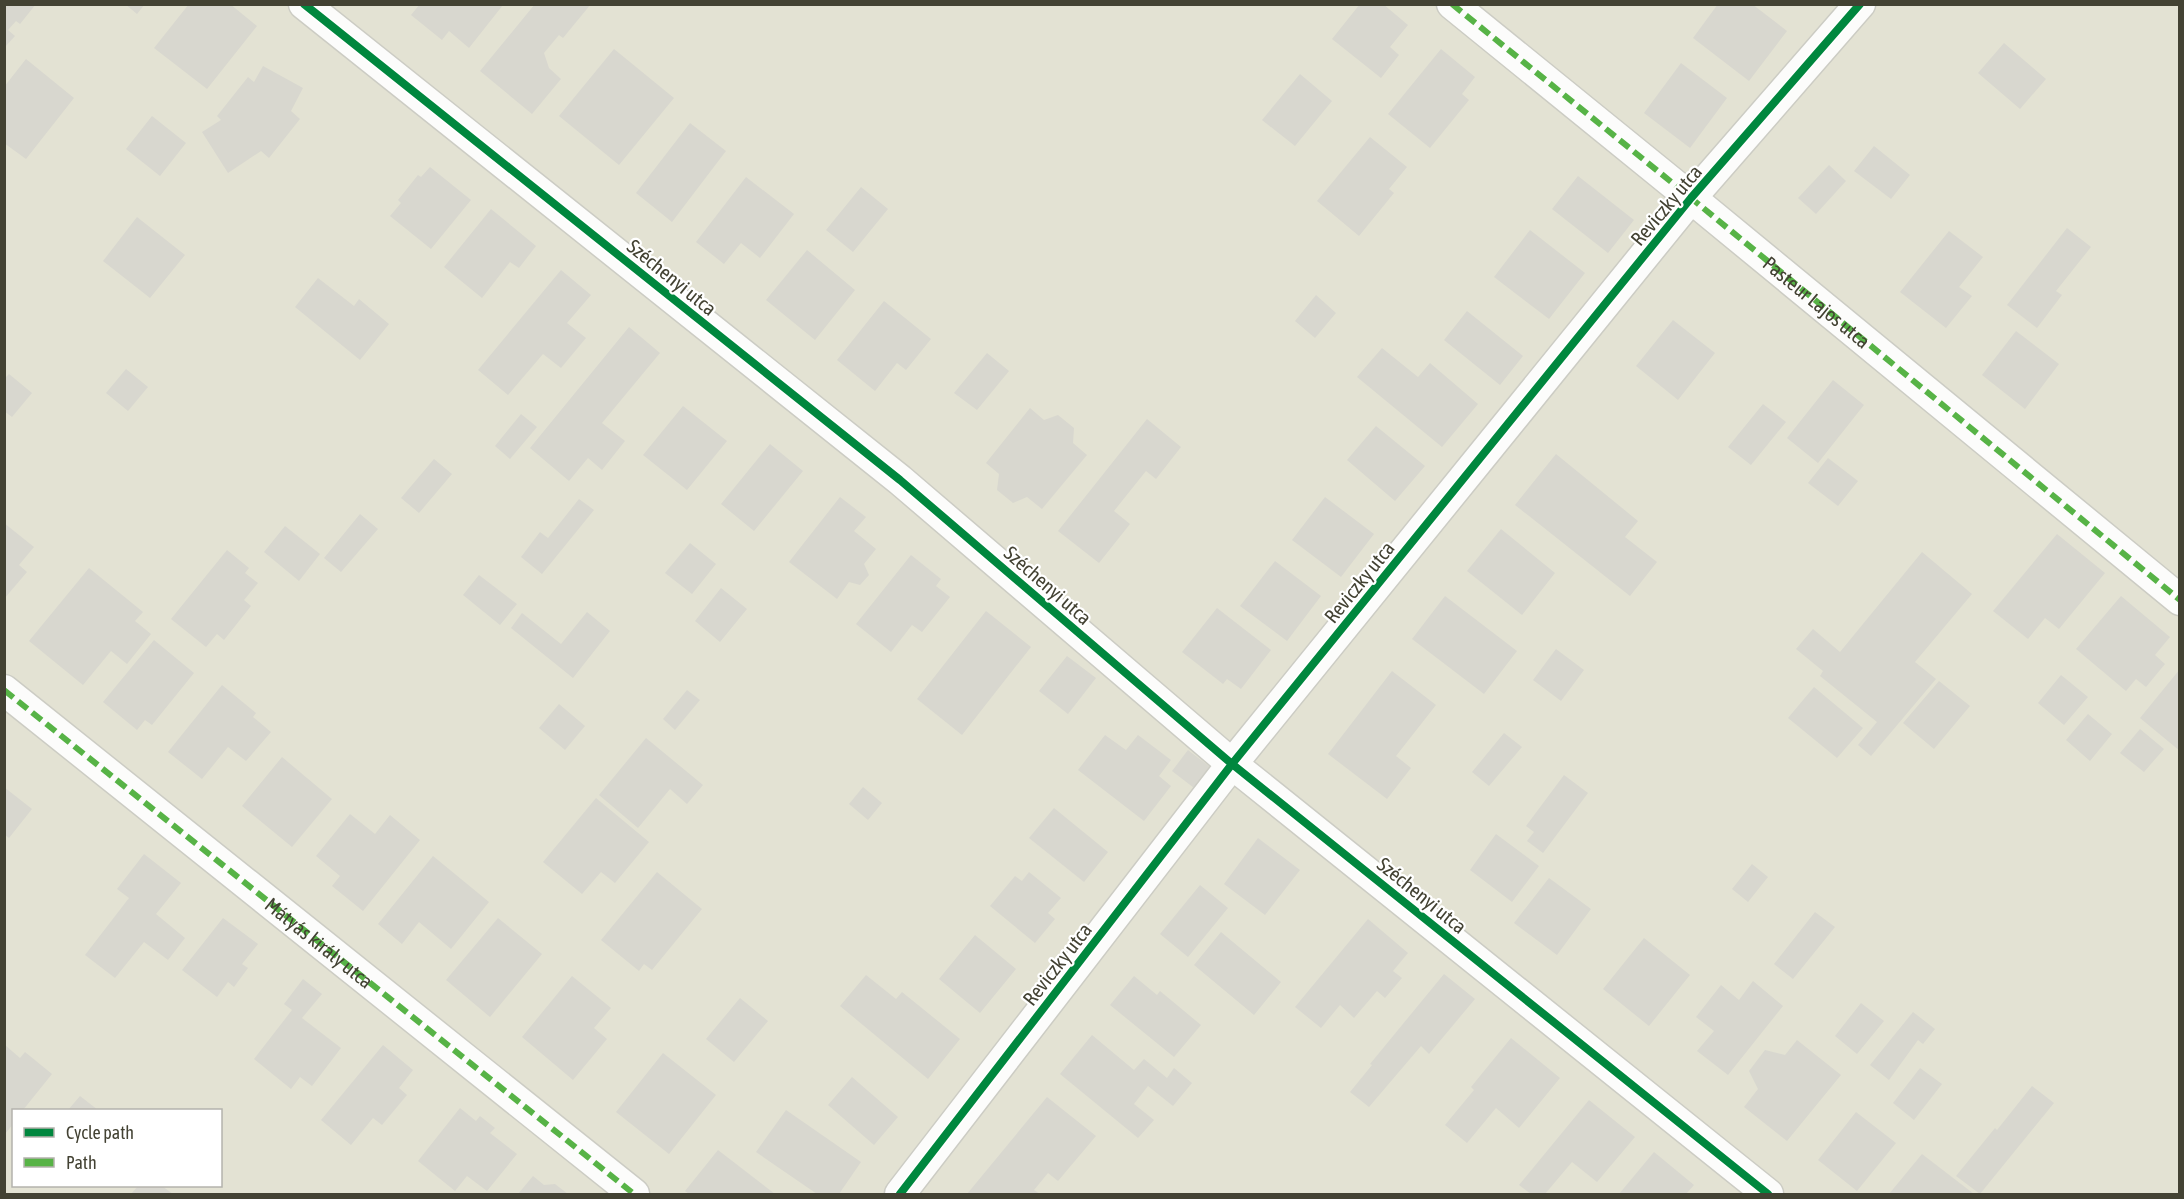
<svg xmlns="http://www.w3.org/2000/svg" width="2184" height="1199" font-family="'Asap Condensed',sans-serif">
	<rect width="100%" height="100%" fill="#eeeee6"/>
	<!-- residential -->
	<path fill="#e3e2d3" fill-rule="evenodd" d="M5,5H2179V1194H5ZM14,1110H220V1186H14Z"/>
	<!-- building -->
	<path fill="#d8d7cf" d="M4,4H36L20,24L16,21L8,30L15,36L4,48Z
		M125,4H145L137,14Z
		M189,4H230L257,26L207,89L154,48Z
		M420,4H502L503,5L469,48L449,31L442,40L411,15Z
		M535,4H591L563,38L559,35L544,53L549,68L561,79L532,114L480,71Z
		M1360,4H1383L1408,25L1390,47L1399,55L1381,78L1332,39Z
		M1718,4H1752L1787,31L1749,81L1693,38Z
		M2004,43L2046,79L2020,109L1978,73Z
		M614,49L674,98L619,165L559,116Z
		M1441,49L1475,77L1462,94L1469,100L1430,148L1388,114Z
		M26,59L74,98L26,159L4,143V87Z
		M1681,63L1727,98L1690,148L1644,113Z
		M263,66L303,88L291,111L300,119L269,158L261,151L228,173L202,132L221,120L217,116L248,77L254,82Z
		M1300,74L1332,101L1295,146L1262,120Z
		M152,116L186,143L160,176L126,149Z
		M690,123L726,151L672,222L636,193Z
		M1370,137L1407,167L1389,189L1394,193L1359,236L1317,201Z
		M1874,146L1910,175L1891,199L1854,171Z
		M1829,165L1846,181L1816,214L1798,198Z
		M430,167L471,200L431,249L390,216L401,203L398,200L418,175L421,177Z
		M1578,176L1634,220L1608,253L1552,209Z
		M746,177L794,214L760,258L741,243L724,264L696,242Z
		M861,187L888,209L853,252L826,230Z
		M491,209L536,246L519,268L510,262L482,298L444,267Z
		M137,217L185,255L150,298L103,261Z
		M2067,228L2091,247L2056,291L2062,295L2037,328L2007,305Z
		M1530,230L1585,273L1549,319L1494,277Z
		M1949,231L1983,257L1959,287L1972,296L1946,328L1900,292Z
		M807,250L855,290L815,340L766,300Z
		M561,270L591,295L567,323L586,338L561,368L543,354L508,395L478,370Z
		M318,278L354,306L359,299L389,324L360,360L295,307Z
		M1316,295L1336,313L1315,338L1295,321Z
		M884,301L931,339L906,370L897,363L875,391L837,360Z
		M1467,311L1523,356L1500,385L1444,340Z
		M1673,320L1715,353L1678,400L1636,366Z
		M629,327L660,353L602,423L625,441L602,470L588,458L569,481L530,448Z
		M2016,331L2059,364L2025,409L1982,375Z
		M1382,348L1418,377L1430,363L1478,404L1442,447L1357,377Z
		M987,353L1009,371L977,410L954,393Z
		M126,369L148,387L128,411L106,393Z
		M9,374L32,393L12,417L4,411V379Z
		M1833,380L1864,405L1818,463L1787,438Z
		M1763,404L1786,422L1751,465L1728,447Z
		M683,406L727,441L687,490L643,455Z
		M1030,408L1044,420L1058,415L1074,428L1073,443L1087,455L1042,509L1027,497L1013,503L997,490L999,474L986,463Z
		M521,414L537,427L510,459L495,446Z
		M1147,419L1181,447L1156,479L1146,471L1114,511L1130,524L1099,563L1058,531Z
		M1376,426L1425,466L1395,501L1347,460Z
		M770,444L803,471L754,531L721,504Z
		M1556,454L1638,521L1625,537L1657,562L1630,596L1515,505Z
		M1828,458L1858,481L1838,506L1808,483Z
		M434,459L452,474L419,513L401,498Z
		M840,497L866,517L854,531L876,549L864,564L869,575L860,585L849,582L837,599L789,562Z
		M1325,497L1374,534L1341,577L1292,540Z
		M579,499L594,510L542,574L521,557L540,532L548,538Z
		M360,514L378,529L341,572L324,558Z
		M4,523L34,547L19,565L27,572L4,599Z
		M285,526L320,554L299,581L264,552Z
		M1501,529L1555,573L1522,615L1467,571Z
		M2057,534L2105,573L2059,629L2045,618L2028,639L1993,611Z
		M690,543L716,564L692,594L665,573Z
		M227,550L249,568L245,573L258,583L244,600L251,606L224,640L217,634L206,647L171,619Z
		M1922,552L1972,594L1915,662L1936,679L1871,756L1858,745L1877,722L1820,676L1823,671L1796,649L1813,629L1840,652Z
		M911,555L941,579L936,586L950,597L922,632L912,625L891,652L856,624Z
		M1275,561L1321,596L1287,641L1240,606Z
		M89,568L143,612L135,621L151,634L127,664L111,651L83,685L29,641Z
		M479,575L517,604L500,625L463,595Z
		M721,588L747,609L720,642L695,621Z
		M1445,596L1517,651L1484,694L1412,639Z
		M2121,596L2170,637L2155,655L2165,664L2146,687L2136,679L2126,691L2076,649Z
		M1217,608L1271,650L1241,689L1227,679L1223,684L1182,652Z
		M986,611L1031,647L962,735L917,699Z
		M587,612L610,631L573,678L511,628L522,613L561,644Z
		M154,640L194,673L152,725L145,720L137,730L103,702Z
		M1556,649L1584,670L1561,701L1533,680Z
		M1067,656L1096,678L1068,714L1039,691Z
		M2180,669V751L2140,718Z
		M1392,671L1436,705L1396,756L1411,768L1387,799L1328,754Z
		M2061,675L2088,697L2064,725L2038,703Z
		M1939,681L1970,706L1934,749L1903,723Z
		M222,685L256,713L253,717L271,732L246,761L228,747L202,779L168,752Z
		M1814,687L1863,728L1837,758L1788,718Z
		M687,690L700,700L675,730L663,719Z
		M559,704L585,726L565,750L539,728Z
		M2088,714L2112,734L2090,761L2066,740Z
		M2140,729L2164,749L2144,772L2120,753Z
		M1504,733L1522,747L1489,786L1472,772Z
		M1105,735L1126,750L1138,735L1171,760L1159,776L1171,786L1144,821L1078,770Z
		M646,738L703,785L687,804L670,789L638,828L599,795Z
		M1188,750L1210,767L1194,788L1172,771Z
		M282,757L332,799L292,847L242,806Z
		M1564,775L1588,793L1543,853L1527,841L1534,832L1526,826Z
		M4,787L32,809L9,838L4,834Z
		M863,787L882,803L868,820L849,804Z
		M596,798L649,842L615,883L601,872L582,894L543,862Z
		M1054,808L1108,852L1084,882L1029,838Z
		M350,814L375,834L390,815L420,840L363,911L332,886L340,876L316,856Z
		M1496,834L1539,866L1512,902L1470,870Z
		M1258,838L1300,870L1265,915L1224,884Z
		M144,854L181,883L156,914L185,938L168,960L144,942L115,978L85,955L129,898L117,889Z
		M433,856L489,902L451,949L419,922L402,944L378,924Z
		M1752,864L1768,877L1748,902L1732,889Z
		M657,872L702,909L652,970L644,964L639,971L601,940Z
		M1029,872L1061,898L1048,913L1055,919L1035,943L990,906L1015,876L1022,881Z
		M1549,878L1591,909L1557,955L1514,923Z
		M1200,885L1228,908L1188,957L1160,934Z
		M1815,912L1835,927L1793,979L1774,964Z
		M223,918L258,944L242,964L248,968L234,987L228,982L217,997L182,970Z
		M498,918L542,954L490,1017L446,980Z
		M1368,919L1408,953L1393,971L1402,978L1385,998L1377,991L1354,1018L1340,1005L1321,1028L1295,1007Z
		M1221,932L1281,982L1254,1015L1194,965Z
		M975,935L1016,969L980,1013L939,979Z
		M1644,938L1690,975L1649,1026L1603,989Z
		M1444,974L1475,999L1429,1054L1421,1046L1369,1107L1350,1092L1372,1065L1370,1064Z
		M866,975L896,999L902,992L960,1039L928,1079L840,1006Z
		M572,976L611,1008L594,1028L607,1039L573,1080L522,1037Z
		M1134,976L1157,995L1160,991L1201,1025L1174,1057L1110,1005Z
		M303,979L322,994L302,1018L341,1048L312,1086L300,1077L291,1089L254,1059L292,1010L284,1004Z
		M1753,981L1783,1006L1728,1075L1697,1051L1714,1031L1696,1017L1721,985L1739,1000Z
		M740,998L768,1021L734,1062L706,1039Z
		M1861,1003L1884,1021L1857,1054L1835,1036Z
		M1913,1012L1935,1029L1923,1044L1918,1040L1889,1080L1870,1065Z
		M1092,1035L1134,1070L1144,1059L1167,1078L1174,1068L1192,1083L1173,1106L1148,1086L1134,1104L1154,1120L1138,1138L1060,1074Z
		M1511,1038L1560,1078L1519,1128L1496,1108L1467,1143L1445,1125L1474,1090L1471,1087Z
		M1797,1040L1841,1075L1787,1141L1744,1107L1758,1089L1749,1071L1765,1050L1785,1055Z
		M5,1045L20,1058L25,1052L52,1074L23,1110H14V1123L5,1134Z
		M383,1045L413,1070L399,1088L407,1095L382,1125L373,1118L351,1145L321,1120Z
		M663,1053L716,1095L669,1154L616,1112Z
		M1920,1068L1942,1084L1914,1120L1893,1103Z
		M852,1077L898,1117L874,1145L828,1105Z
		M2032,1086L2054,1103L1980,1194L1956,1176L1995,1128L1997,1130Z
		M80,1096L98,1110H68Z
		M1047,1097L1096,1136L1058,1181L1048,1173L1034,1190L1040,1194H967Z
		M1589,1100L1635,1137L1597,1182L1572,1162L1545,1194H1531L1519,1185Z
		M460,1108L476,1121L480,1116L495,1128L490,1133L517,1154L487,1191L467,1176L455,1191L418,1161Z
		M786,1110L861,1162L839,1194H817L756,1152Z
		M1856,1112L1896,1143L1857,1191L1818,1160Z
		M718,1150L775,1194H689L685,1191Z
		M1654,1152L1694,1185L1686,1194H1619Z
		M1922,1154L1974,1194H1889Z
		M533,1176L544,1185L555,1184L568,1194H518Z
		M138,1186H162L173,1194H131Z"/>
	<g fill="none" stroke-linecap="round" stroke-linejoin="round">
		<defs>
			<g id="street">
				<path d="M304,4L900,480L1232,764L1768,1194"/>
				<path id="s1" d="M1452,4L1691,198L2180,600"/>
				<path id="s2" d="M4,690L634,1194"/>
				<path d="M900,1194L1232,764L1691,198L1860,4"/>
			</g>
		</defs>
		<!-- street casing -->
		<use href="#street" stroke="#ccccc4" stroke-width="33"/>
		<!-- street -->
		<use href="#street" stroke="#fcfcfb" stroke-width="30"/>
		<!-- quiet -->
		<path stroke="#57b346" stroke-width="6" stroke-dasharray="12 6" stroke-linecap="butt" d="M1452,4L1691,198L2180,600
			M4,690L634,1194"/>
		<defs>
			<path id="cycleway" d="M304,4L900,480L1232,764L1768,1194
				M900,1194L1232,764L1691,198L1860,4"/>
		</defs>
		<!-- cycleway casing -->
		<use href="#cycleway" stroke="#fff" stroke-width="11"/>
		<!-- cycleway -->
		<use href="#cycleway" stroke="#00873e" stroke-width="8"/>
	</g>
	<g text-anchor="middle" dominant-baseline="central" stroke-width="4.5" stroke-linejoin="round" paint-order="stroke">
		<!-- street labels -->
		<g font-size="20" fill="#434233" stroke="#fff">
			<text transform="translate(1666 205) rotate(-50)">Reviczky utca</text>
			<text transform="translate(672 277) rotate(39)">Széchenyi utca</text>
			<text stroke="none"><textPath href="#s1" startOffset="471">Pasteur Lajos utca</textPath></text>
			<text transform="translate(1359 582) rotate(-51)">Reviczky utca</text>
			<text transform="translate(1048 585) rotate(41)">Széchenyi utca</text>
			<text transform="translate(1422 895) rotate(39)">Széchenyi utca</text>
			<text stroke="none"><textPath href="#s2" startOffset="404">Mátyás király utca</textPath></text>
			<text transform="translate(1057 964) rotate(-52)">Reviczky utca</text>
		</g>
	</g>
	<!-- border -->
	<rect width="2184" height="1199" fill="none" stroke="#434233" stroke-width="12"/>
	<!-- legend -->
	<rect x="12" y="1109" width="210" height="78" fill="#ffffff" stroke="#b4b3ad" stroke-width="1.5"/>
	<rect x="24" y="1128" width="30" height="9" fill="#00873e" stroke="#b4b3ad" stroke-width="1.5"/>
	<text x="66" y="1139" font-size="18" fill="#434233">Cycle path</text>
	<rect x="24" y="1158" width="30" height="9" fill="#57b346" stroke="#b4b3ad" stroke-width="1.5"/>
	<text x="66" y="1169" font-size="18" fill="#434233">Path</text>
</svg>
